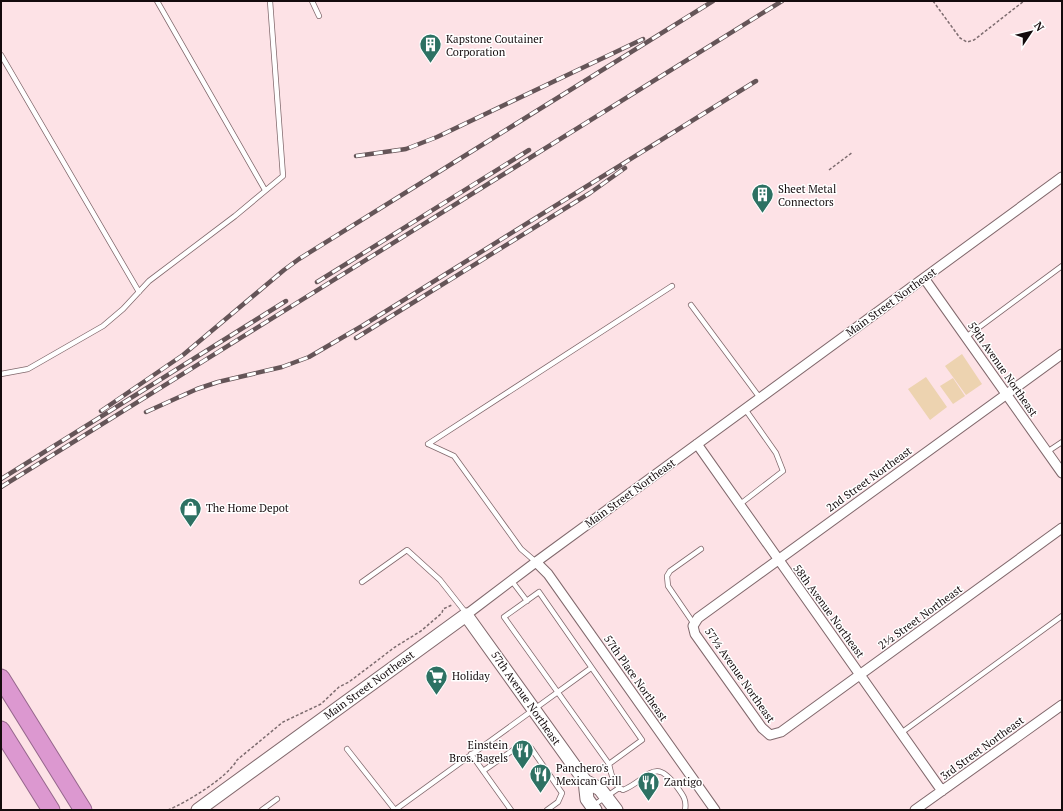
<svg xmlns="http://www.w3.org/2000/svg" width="1063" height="811" font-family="'PT Serif',serif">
	<rect width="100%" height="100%" fill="#fde2e6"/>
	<!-- green -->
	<path fill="#edd3b0" d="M962,354L982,384L966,395L945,366Z
		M926,377L947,407L930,420L908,389Z
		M953,378L965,396L953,404L940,386Z"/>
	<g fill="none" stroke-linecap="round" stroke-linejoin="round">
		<defs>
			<path id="lane" d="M157,1L265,190
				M312,1L319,16
				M1,55L139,292
				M691,305L760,398
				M966,337L1062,266
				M1,374L28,369L103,326L123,309L149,281L235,216L283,176L270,1
				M428,444L672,286
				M428,444L454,456L521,549L536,562
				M1047,452L1062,442
				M739,505L783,471L776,453L745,409
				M511,580L527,601
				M362,582L407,550L440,580L466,613
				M539,592L642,740L609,764L504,617Z
				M694,624L668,586L667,576L670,571L701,549
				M901,733L1062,616
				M347,749L395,810
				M471,754L511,810
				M609,764C611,773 613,785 623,790C648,780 654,755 677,787C683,795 687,800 685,810
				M483,771L516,748L527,744L531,748L562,793L558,802L547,810
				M594,805L619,788
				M262,810L277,799
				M395,810L591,668"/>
			<path id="street" d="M924,278L1062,473
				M1062,354L698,618L693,626L695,634L762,728L770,735L781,732L1062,528
				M697,444L942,791
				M536,562L548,574L715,810
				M466,615L536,562L1062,177
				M915,810L1062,705"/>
			<path id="secondary" d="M585,781L587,799L595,810
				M198,810L466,615L585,781L600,789L616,810"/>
			<path id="highway" d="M1,678L83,810
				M1,730L51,810"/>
		</defs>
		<!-- lane casing -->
		<use href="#lane" stroke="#80686c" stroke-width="6"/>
		<!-- street casing -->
		<use href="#street" stroke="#80686c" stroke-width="11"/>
		<!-- secondary casing -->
		<use href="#secondary" stroke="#80686c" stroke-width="15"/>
		<!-- highway casing -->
		<use href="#highway" stroke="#96678c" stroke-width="19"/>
		<!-- path -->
		<path stroke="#7d6c6f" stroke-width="1.5" stroke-dasharray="3 2" stroke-linecap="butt" d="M933,1L960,38L967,42L974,40L1024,1
			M829,170L853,152
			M168,810C187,802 227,778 237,760L283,722L321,704L339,687L349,682L395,647L421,631L442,613L443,609L452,605"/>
		<!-- lane -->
		<use href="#lane" stroke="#fff" stroke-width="4.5"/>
		<!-- street -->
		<use href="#street" stroke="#fff" stroke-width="9"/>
		<!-- secondary -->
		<use href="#secondary" stroke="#fff" stroke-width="13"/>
		<!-- highway -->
		<use href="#highway" stroke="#dc98d0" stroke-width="17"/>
		<defs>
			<path id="rail" d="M356,156L406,149L437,137L643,39
				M317,282L529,150
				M356,338L590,193L625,168
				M101,411L183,355L284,270L299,259L713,1
				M146,412L197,389L218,382L282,367L309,357L362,326L756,81
				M1,479L286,301
				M1,487L782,1"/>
		</defs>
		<!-- rail casing -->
		<use href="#rail" stroke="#655558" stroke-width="4.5"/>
		<!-- rail -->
		<use href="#rail" stroke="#fff" stroke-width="3" stroke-dasharray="9" stroke-linecap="butt"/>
	</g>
	<!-- icons -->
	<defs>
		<symbol id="building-pin" viewBox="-11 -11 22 30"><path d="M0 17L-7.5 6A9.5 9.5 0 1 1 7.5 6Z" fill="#2d7163" stroke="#fff"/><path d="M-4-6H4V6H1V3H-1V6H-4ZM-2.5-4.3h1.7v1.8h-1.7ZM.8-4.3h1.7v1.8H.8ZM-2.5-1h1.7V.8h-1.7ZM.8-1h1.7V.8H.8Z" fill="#fff"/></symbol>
		<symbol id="shop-pin" viewBox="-11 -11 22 30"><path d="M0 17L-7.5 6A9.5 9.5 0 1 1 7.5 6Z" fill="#2d7163" stroke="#fff"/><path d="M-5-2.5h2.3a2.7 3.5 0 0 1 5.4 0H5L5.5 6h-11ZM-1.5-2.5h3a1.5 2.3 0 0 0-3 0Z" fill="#fff"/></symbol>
		<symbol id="supermarket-pin" viewBox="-11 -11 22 30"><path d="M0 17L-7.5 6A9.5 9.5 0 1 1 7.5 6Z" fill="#2d7163" stroke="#fff"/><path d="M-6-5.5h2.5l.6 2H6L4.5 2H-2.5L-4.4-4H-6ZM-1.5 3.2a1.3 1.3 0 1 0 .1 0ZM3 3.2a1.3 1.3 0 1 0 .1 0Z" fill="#fff"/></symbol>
		<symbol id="restaurant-pin" viewBox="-11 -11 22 30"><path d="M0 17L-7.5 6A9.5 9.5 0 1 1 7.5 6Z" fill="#2d7163" stroke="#fff"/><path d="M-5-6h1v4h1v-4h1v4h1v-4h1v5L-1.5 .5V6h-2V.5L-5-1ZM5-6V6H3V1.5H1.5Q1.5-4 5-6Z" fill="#fff"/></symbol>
	</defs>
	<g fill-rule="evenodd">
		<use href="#building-pin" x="418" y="32" width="25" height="34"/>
		<use href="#building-pin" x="750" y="182" width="25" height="34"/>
		<use href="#shop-pin" x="178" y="496" width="25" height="34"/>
		<use href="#supermarket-pin" x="424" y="664" width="25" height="34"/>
		<use href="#restaurant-pin" x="510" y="738" width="25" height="34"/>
		<use href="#restaurant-pin" x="528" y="762" width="25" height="34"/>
		<use href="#restaurant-pin" x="636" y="770" width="25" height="34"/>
	</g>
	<g text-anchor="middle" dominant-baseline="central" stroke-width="3" stroke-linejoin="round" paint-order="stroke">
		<!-- poi labels -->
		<g font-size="11" fill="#140b0d" stroke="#fff" text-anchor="start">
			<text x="446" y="39">Kapstone Coutainer<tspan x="446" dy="13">Corporation</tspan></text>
			<text x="778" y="189">Sheet Metal<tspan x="778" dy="13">Connectors</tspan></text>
			<text x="206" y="508">The Home Depot</text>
			<text x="452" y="676">Holiday</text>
			<text x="508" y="745" text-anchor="end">Einstein<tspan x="508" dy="13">Bros. Bagels</tspan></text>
			<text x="556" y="768">Panchero's<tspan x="556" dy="13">Mexican Grill</tspan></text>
			<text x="664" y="782">Zantigo</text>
		</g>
		<!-- street labels -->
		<g font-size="11" fill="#140b0d" stroke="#fff">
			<text transform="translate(891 302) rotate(-36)">Main Street Northeast</text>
			<text transform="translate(1003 369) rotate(55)">59th Avenue Northeast</text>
			<text transform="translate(869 479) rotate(-36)">2nd Street Northeast</text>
			<text transform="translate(630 493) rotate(-36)">Main Street Northeast</text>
			<text transform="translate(829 611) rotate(54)">58th Avenue Northeast</text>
			<text transform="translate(920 617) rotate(-36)">2½ Street Northeast</text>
			<text transform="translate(740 675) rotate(55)">57½ Avenue Northeast</text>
			<text transform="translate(636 678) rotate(55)">57th Place Northeast</text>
			<text transform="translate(369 685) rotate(-36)">Main Street Northeast</text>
			<text transform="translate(526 698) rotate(55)">57th Avenue Northeast</text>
			<text transform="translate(982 748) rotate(-36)">3rd Street Northeast</text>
		</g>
	</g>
	<!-- border -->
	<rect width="1063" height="811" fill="none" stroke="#140b0d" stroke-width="4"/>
	<!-- north arrow -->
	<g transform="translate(1031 32) rotate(55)" stroke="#ffffff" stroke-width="3" paint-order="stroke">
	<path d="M0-3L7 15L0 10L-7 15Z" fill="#140b0d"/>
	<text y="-6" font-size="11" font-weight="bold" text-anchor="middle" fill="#140b0d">N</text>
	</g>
</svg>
